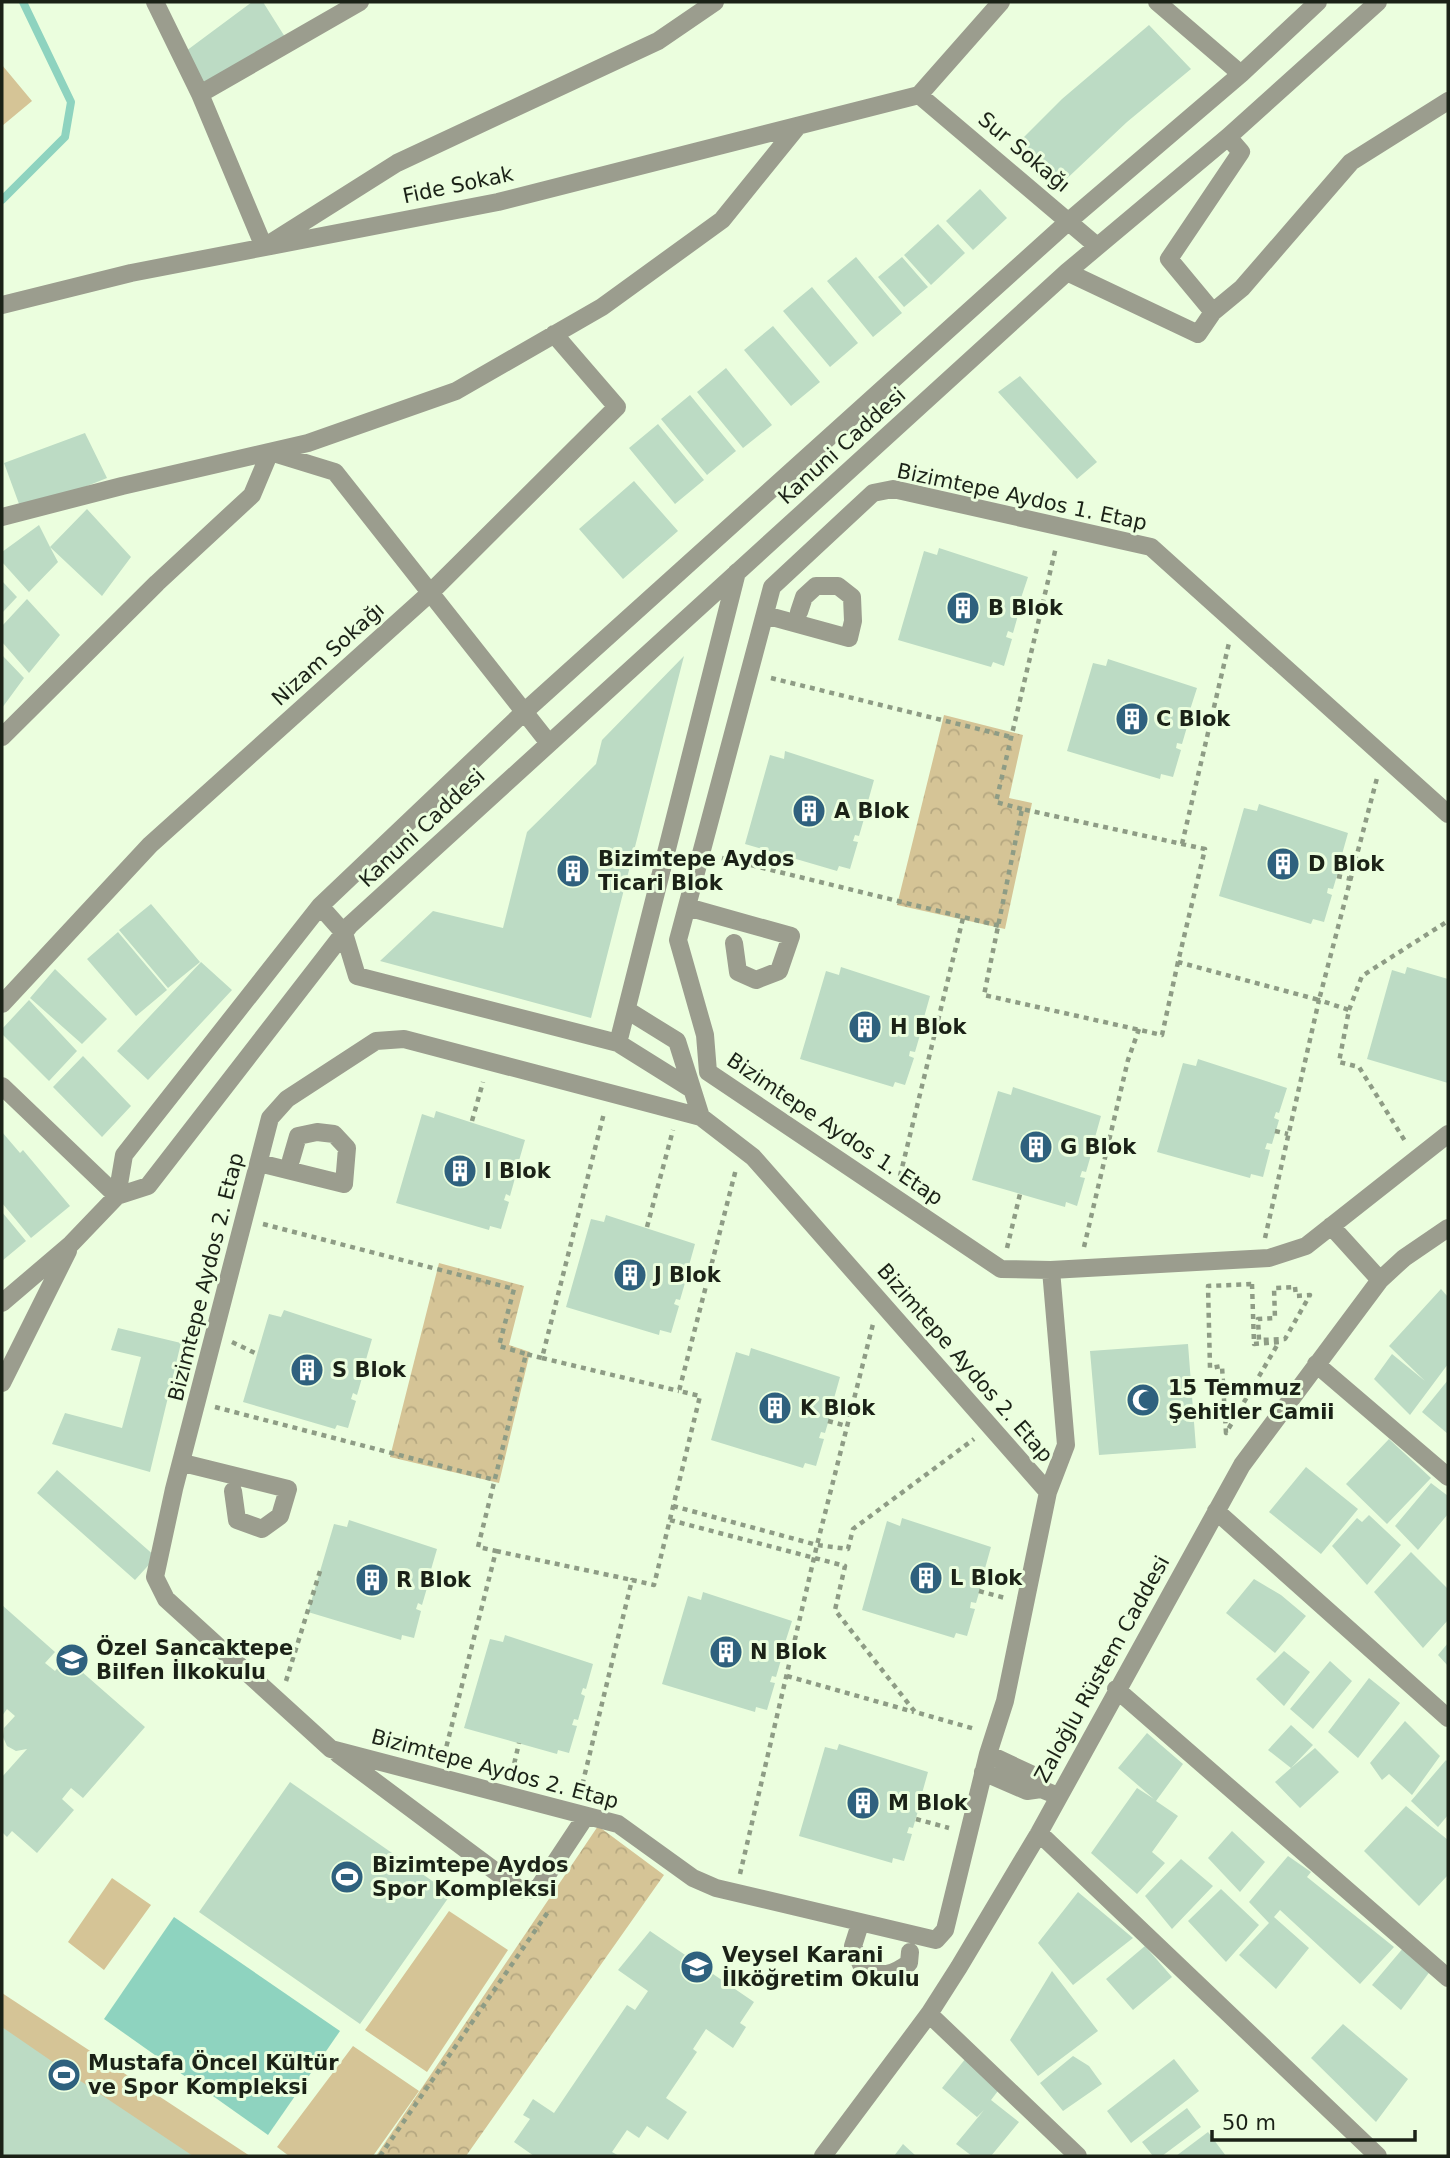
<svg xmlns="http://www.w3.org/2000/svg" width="1450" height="2158" font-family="'DejaVu Sans',sans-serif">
	<defs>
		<pattern id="park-crowns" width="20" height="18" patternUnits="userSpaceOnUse" patternTransform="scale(1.75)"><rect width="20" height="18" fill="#d5c496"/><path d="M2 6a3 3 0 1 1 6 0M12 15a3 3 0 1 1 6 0" fill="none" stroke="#b6a881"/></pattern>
	</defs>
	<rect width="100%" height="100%" fill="#ebfede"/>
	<!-- green -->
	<path fill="#d5c496" d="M2,65L32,101L2,126Z
		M112,1878L151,1905L104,1970L68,1942Z
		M449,1911L508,1950L427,2072L365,2030Z
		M2,1993L250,2156H2Z
		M353,2046L419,2091L373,2156H289L277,2147Z"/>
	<!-- park -->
	<path fill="url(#park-crowns)" d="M944,715L1023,735L1009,798L1032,803L1005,929L897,905Z
		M439,1263L524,1286L509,1345L530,1352L499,1483L390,1457Z
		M598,1826L664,1875L466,2156H376Z"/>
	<!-- water -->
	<path fill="#8ed3bf" d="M174,1917L340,2031L268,2135L104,2019Z"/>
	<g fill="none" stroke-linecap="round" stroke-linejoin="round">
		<!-- stream -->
		<path stroke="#8ed3bf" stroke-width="8" d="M2,200L65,137L71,102L23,2"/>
	</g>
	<!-- building -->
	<path fill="#bcdbc4" d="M252,2H263L285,37L200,94L186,51Z
		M1149,25L1191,69L1127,122L1060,185L1019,142L1062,99Z
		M980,189L1007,218L973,250L946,221Z
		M938,224L965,253L931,285L904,255Z
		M856,257L902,313L873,337L827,281Z
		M902,257L928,287L904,307L878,277Z
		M812,287L858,343L830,367L783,311Z
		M773,326L820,382L791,406L744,350Z
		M726,368L772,425L743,448L697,392Z
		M1020,376L1097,462L1077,479L998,392Z
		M690,395L736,451L707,475L661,419Z
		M658,424L704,480L675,504L629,448Z
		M85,433L107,478L22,512L4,463Z
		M634,481L678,531L623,579L579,529Z
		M87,509L131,557L102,596L50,547L58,562L29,592L2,562V552L39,525L50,547Z
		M939,548L1028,577L1020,601H1017L1015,607L1020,608L1013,633L1008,631L1006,637L1012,639L1004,666L993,662L991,667L898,640L924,551L937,555Z
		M2,581L17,597L2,613Z
		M27,599L60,635L29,673L2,642V626Z
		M2,655L24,678L2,708Z
		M684,656L591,1018L380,961L433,911L503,928L527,832L596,764L602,740Z
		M1108,659L1197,688L1189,713L1186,711L1184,718L1189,720L1182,744L1177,743L1176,748L1181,750L1173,777L1161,774L1160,779L1067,751L1093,663L1106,666Z
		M785,751L874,780L867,805L864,804L862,811L866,812L859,836L855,835L853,841L858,842L850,869L839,866L837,871L745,844L770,755L784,759Z
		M1259,804L1348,833L1341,858L1338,857L1336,864L1340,865L1333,889L1328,888L1327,893L1332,895L1324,922L1313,919L1311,924L1219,896L1244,808L1257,811Z
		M151,904L200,962L168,988L119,930Z
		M118,932L167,990L136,1016L87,959Z
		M201,962L232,990L148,1080L117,1051Z
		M841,967L930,996L923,1021L919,1020L917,1027L922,1028L915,1052L910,1051L909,1056L914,1058L905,1085L895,1082L893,1087L800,1059L826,971L839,975Z
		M1407,967L1448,979V1083L1367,1059L1392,970L1405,974Z
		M55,969L107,1019L82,1044L30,998Z
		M29,1000L77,1051L49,1081L2,1034V1029Z
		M83,1056L131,1106L102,1137L53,1087Z
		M1198,1059L1287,1088L1279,1113L1276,1112L1274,1118L1279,1120L1272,1144L1267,1143L1265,1149L1270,1150L1263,1177L1251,1174L1250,1178L1157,1152L1183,1063L1196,1066Z
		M1013,1087L1101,1116L1094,1141L1091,1140L1089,1147L1093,1148L1086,1172L1082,1171L1080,1177L1085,1178L1077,1206L1066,1202L1065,1207L972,1180L998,1091L1011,1095Z
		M436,1111L525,1140L518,1164H515L513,1170L517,1171L510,1196L506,1194L504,1200L509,1202L501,1229L490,1226L489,1230L396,1203L422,1114L434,1118Z
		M2,1132L20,1153L23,1150L70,1206L31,1238L2,1203Z
		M2,1212L26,1241L2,1261Z
		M606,1215L695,1244L688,1269L685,1267L682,1274L687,1276L680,1300L676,1299L674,1304L679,1306L671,1333L660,1330L659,1335L566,1307L591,1219L604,1222Z
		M1441,1289L1448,1297V1364L1410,1415L1374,1379L1392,1354L1425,1381L1389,1346Z
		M284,1310L372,1339L365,1363L362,1362L360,1369L364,1371L357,1395L353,1393L351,1399L356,1401L348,1428L337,1425L335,1429L243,1402L269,1314L281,1317Z
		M118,1328L181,1343L150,1472L52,1444L65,1413L122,1428L141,1357L111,1350Z
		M1188,1344L1196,1448L1099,1455L1090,1351Z
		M751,1348L840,1377L833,1402L829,1401L828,1408L832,1409L825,1433L821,1432L819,1438L824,1439L816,1466L805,1463L803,1468L711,1440L736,1352L749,1356Z
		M1448,1380V1434L1422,1412Z
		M1389,1439L1431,1478L1387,1524L1346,1484Z
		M1306,1467L1358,1509L1321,1554L1269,1512Z
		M57,1470L156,1557L135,1580L37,1493Z
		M1431,1483L1448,1496V1514L1418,1550L1395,1526Z
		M1369,1515L1401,1545L1367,1585L1332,1546L1357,1518L1362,1522Z
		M902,1518L991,1547L984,1572L980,1571L978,1578L983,1579L976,1603L971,1602L970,1608L975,1609L967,1636L956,1633L954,1638L862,1610L887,1521L900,1526Z
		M349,1520L437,1549L430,1573H427L425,1580L429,1581L422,1605L418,1603L416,1609L421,1611L414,1638L402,1635L401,1640L308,1612L334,1524L347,1527Z
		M1411,1552L1448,1589V1620L1423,1648L1374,1592Z
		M1254,1579L1281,1595L1306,1616L1275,1653L1226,1613Z
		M703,1592L792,1621L784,1646L781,1645L779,1652L783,1653L776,1677L772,1676L770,1682L775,1683L767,1710L756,1707L755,1712L662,1684L688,1596L701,1600Z
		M2,1605L55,1652L45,1663L55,1671L66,1658L145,1727L83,1798L71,1788L62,1799L74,1810L37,1853L12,1831L7,1837L2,1832V1777L27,1749L16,1751L7,1746L3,1737L4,1728L15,1716L7,1709L2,1716Z
		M505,1635L593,1664L586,1689L583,1688L581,1694L585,1696L578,1720L574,1719L572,1725L577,1726L569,1753L558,1750L557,1754L464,1728L490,1639L503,1642Z
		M1448,1643V1666L1438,1655Z
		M1284,1651L1310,1672L1284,1706L1256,1679Z
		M1330,1661L1352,1681L1313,1729L1290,1709Z
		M1369,1678L1400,1703L1358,1758L1328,1732Z
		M1405,1721L1440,1756L1412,1795L1389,1774L1382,1780L1370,1763Z
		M1291,1725L1313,1745L1291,1768L1315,1748L1339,1772L1300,1808L1275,1782L1291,1768L1268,1750Z
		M1147,1733L1183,1764L1156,1801L1178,1816L1152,1852L1165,1863L1137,1894L1091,1853L1137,1788L1154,1799L1118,1768Z
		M839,1744L928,1772L921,1797L917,1796L916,1802L920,1804L913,1828L909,1827L907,1833L912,1834L904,1861L893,1858L892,1863L799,1836L825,1747L837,1750Z
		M1446,1760L1448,1762V1815L1438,1827L1411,1801Z
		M290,1782L451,1894L360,2024L199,1912Z
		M1406,1806L1448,1840V1875L1419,1906L1364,1851Z
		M1232,1831L1265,1862L1240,1892L1208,1858Z
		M1288,1856L1311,1872L1307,1877L1394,1947L1360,1984L1280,1910L1274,1917L1309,1948L1276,1989L1239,1955L1269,1923L1249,1902Z
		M1181,1859L1213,1886L1172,1929L1145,1896Z
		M1221,1889L1259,1925L1226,1962L1188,1921Z
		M1078,1892L1133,1938L1073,1985L1038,1943Z
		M650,1931L754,2002L740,2023L746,2027L733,2048L706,2029L693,2049L697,2052L666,2098L687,2112L668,2140L647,2126L639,2138L627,2130L612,2152L619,2156H534L514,2142L530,2119L523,2115L533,2099L554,2113L627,2005L635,2010L648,1991L618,1970Z
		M1145,1946L1172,1977L1133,2010L1106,1979Z
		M1404,1947L1431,1970L1401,2010L1372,1985Z
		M1052,1971L1098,2031L1038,2076L1010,2040Z
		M1343,2024L1408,2079L1376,2122L1311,2058Z
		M2,2027L82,2082L193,2156H2Z
		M1073,2056L1089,2066L1102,2084L1063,2111L1040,2083Z
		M966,2058L1001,2087L991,2100L1019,2122L991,2156H972L956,2144L984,2110L977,2117L942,2088Z
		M1174,2059L1199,2091L1131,2143L1107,2111Z
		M1187,2108L1201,2127L1162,2156H1153L1142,2142Z
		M1208,2132L1226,2156H1176Z
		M903,2144L916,2156H894Z"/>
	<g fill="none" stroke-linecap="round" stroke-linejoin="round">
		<!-- path -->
		<path stroke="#8e9c85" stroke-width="4.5" stroke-dasharray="5 5" stroke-linecap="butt" d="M771,678L1011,737
			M1022,809L996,802L1056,547
			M1182,844L1229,643
			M722,858L1000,926
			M1337,876L1351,879
			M1178,962L1162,1035L984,995L1022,809L1205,849L1178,962L1319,1000L1377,778
			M1349,1010L1362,976L1448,921
			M472,1121L483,1082
			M1275,1131L1288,1134
			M900,1176L963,918
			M263,1224L514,1289L499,1346L526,1354
			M647,1227L673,1130
			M1265,1238L1319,1000L1349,1010L1339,1062L1359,1067L1405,1141
			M1084,1247L1128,1060L1139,1029
			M1007,1248L1020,1194
			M1252,1284L1254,1344L1279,1342L1226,1433L1222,1366L1210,1368L1208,1286Z
			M1295,1287L1296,1296L1310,1295L1285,1339L1259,1340L1258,1319L1275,1318L1274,1288Z
			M232,1342L257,1354
			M542,1358L679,1391
			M215,1407L495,1480
			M828,1421L847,1426
			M673,1506L817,1545L848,1549L853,1529L974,1439
			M670,1520L845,1566L835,1610L915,1712L975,1729
			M496,1551L632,1580
			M979,1591L1005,1598
			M787,1676L914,1712
			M286,1681L321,1568
			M444,1756L496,1551L478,1547L526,1354L542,1358L604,1113
			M512,1773L519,1743
			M580,1794L632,1580L654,1585L700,1396L679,1391L736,1169
			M916,1819L949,1828
			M740,1874L817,1545L873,1324
			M380,2156L550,1909"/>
		<!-- minor -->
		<path stroke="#9b9d8e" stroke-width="18" d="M155,2L200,94L264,247L397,163L658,41L715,2
			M1157,2L1241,74
			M200,94L360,2
			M919,95L1097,246
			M919,95L1001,2
			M1228,137L1241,152L1169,259L1213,312L1242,288L1351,162L1448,101
			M1067,272L1198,334L1213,312
			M2,305L131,273L498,202L919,95
			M2,517L122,486L308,443L456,391L602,307L722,220L798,126
			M765,615L849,638L853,621L852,597L838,586H816L804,597L799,612
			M2,737L157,583L252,495L270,452L335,472L548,742
			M1448,814L1151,547L893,489L873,493L772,587L678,940L705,1035L708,1072L1001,1269L1051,1270L1269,1258L1306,1246L1448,1134
			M320,906L344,933L357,976L618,1043L737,572
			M687,907L791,936L779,971L756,980L738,972L734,943
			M2,1004L150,845L429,594L617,407L554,334
			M627,1010L677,1041L701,1117
			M404,1039L701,1117L753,1157L1048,1492L1005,1701L988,1754L945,1930L936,1940L716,1888L693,1878L618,1824L331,1749L166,1599L155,1577L174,1489L270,1118L287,1099L376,1041Z
			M618,1043L690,1088
			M2,1086L117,1196
			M259,1163L344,1184L347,1148L334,1134L317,1132L298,1136L291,1160
			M117,1196L124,1155L320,906L523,713L1070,220L1241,74L1318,2
			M1331,1226L1380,1280
			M2,1303L71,1244L117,1196L148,1186L350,925L1067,272L1228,137L1378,2
			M1316,1364L1448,1477
			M2,1383L68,1251
			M183,1463L288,1489L280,1516L262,1529L237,1520L233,1491
			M1048,1492L1066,1445L1051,1270
			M1216,1511L1448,1718
			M1116,1689L1448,1978
			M338,1754L519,1889L537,1890L586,1816
			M988,1754L1035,1776L1041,1789L1058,1796
			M983,1772L1027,1791L1041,1789
			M1039,1833L1378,2156
			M860,1924L853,1946L863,1969C882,1977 892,1976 909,1963L910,1952
			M929,2014L1078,2156
			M823,2156L929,2014L959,1967L1039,1833L1242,1465L1380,1280L1404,1258L1448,1228"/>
	</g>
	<!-- icons -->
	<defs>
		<symbol id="building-disc" viewBox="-11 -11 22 22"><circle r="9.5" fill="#2f617e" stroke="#ebfede"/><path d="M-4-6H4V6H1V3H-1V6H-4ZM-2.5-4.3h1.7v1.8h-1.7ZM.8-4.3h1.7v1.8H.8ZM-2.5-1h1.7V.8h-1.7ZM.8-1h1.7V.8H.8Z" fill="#fff"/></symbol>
		<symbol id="mosque-disc" viewBox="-11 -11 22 22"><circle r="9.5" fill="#2f617e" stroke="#ebfede"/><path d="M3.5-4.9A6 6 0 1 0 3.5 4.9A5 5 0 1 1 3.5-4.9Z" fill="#fff"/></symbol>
		<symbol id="school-disc" viewBox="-11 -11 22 22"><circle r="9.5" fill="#2f617e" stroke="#ebfede"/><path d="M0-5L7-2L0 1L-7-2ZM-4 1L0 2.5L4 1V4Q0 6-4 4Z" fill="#fff"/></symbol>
		<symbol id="stadium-disc" viewBox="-11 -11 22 22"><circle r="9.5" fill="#2f617e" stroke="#ebfede"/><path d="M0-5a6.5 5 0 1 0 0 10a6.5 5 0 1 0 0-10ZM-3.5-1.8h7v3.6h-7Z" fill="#fff"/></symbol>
	</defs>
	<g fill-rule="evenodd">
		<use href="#building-disc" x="944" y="589" width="38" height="38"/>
		<use href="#building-disc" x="1113" y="700" width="38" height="38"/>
		<use href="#building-disc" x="790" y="792" width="38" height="38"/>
		<use href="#building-disc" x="1264" y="845" width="38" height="38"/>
		<use href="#building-disc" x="554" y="852" width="38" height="38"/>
		<use href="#building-disc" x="846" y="1008" width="38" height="38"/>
		<use href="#building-disc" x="1017" y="1128" width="38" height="38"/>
		<use href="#building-disc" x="441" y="1152" width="38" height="38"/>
		<use href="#building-disc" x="611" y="1256" width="38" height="38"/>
		<use href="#building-disc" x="288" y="1351" width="38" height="38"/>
		<use href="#mosque-disc" x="1124" y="1381" width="38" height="38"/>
		<use href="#building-disc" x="756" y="1389" width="38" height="38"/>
		<use href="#building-disc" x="907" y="1559" width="38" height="38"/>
		<use href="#building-disc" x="353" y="1561" width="38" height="38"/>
		<use href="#building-disc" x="707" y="1633" width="38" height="38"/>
		<use href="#school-disc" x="53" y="1641" width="38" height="38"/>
		<use href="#building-disc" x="844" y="1784" width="38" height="38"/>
		<use href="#stadium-disc" x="328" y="1858" width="38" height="38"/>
		<use href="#school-disc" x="678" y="1948" width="38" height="38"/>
		<use href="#stadium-disc" x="45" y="2056" width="38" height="38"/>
	</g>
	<g text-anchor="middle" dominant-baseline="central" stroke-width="6" stroke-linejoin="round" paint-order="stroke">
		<!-- street labels -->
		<g font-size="21" fill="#1b2217" stroke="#ebfede">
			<text transform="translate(1024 152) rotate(40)">Sur Sokağı</text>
			<text transform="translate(458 185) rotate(-12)">Fide Sokak</text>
			<text transform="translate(842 446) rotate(-42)">Kanuni Caddesi</text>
			<text transform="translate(1022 497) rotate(12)">Bizimtepe Aydos 1. Etap</text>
			<text transform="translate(328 654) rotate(-42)">Nizam Sokağı</text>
			<text transform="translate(422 828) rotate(-43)">Kanuni Caddesi</text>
			<text transform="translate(835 1129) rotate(34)">Bizimtepe Aydos 1. Etap</text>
			<text transform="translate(206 1277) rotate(-76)">Bizimtepe Aydos 2. Etap</text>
			<text transform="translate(965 1363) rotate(49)">Bizimtepe Aydos 2. Etap</text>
			<text transform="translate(1102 1669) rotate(-61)">Zaloğlu Rüstem Caddesi</text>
			<text transform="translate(495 1769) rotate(15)">Bizimtepe Aydos 2. Etap</text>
		</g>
		<!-- poi labels -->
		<g font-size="21" font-weight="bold" fill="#1b2217" stroke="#ebfede" text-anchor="start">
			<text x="988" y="608">B Blok</text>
			<text x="1156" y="719">C Blok</text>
			<text x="834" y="811">A Blok</text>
			<text x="598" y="859">Bizimtepe Aydos<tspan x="598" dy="24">Ticari Blok</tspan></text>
			<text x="1308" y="864">D Blok</text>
			<text x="890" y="1027">H Blok</text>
			<text x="1060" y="1147">G Blok</text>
			<text x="484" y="1171">I Blok</text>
			<text x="654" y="1275">J Blok</text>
			<text x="332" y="1370">S Blok</text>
			<text x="1168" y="1388">15 Temmuz<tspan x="1168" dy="24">Şehitler Camii</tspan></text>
			<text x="800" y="1408">K Blok</text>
			<text x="950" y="1578">L Blok</text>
			<text x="396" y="1580">R Blok</text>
			<text x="96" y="1648">Özel Sancaktepe<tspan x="96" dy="24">Bilfen İlkokulu</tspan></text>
			<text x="750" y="1652">N Blok</text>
			<text x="888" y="1803">M Blok</text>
			<text x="372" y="1865">Bizimtepe Aydos<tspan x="372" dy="24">Spor Kompleksi</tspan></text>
			<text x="722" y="1955">Veysel Karani<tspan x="722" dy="24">İlköğretim Okulu</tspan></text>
			<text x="88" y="2063">Mustafa Öncel Kültür<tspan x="88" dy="24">ve Spor Kompleksi</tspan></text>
		</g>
	</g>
	<!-- border -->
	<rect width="1450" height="2158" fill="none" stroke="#1b2217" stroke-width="7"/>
	<!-- scale -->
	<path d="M1212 2130v10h203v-10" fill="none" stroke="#1b2217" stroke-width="3.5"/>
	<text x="1222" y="2130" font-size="21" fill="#1b2217" stroke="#ebfede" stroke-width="5" paint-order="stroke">50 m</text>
</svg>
